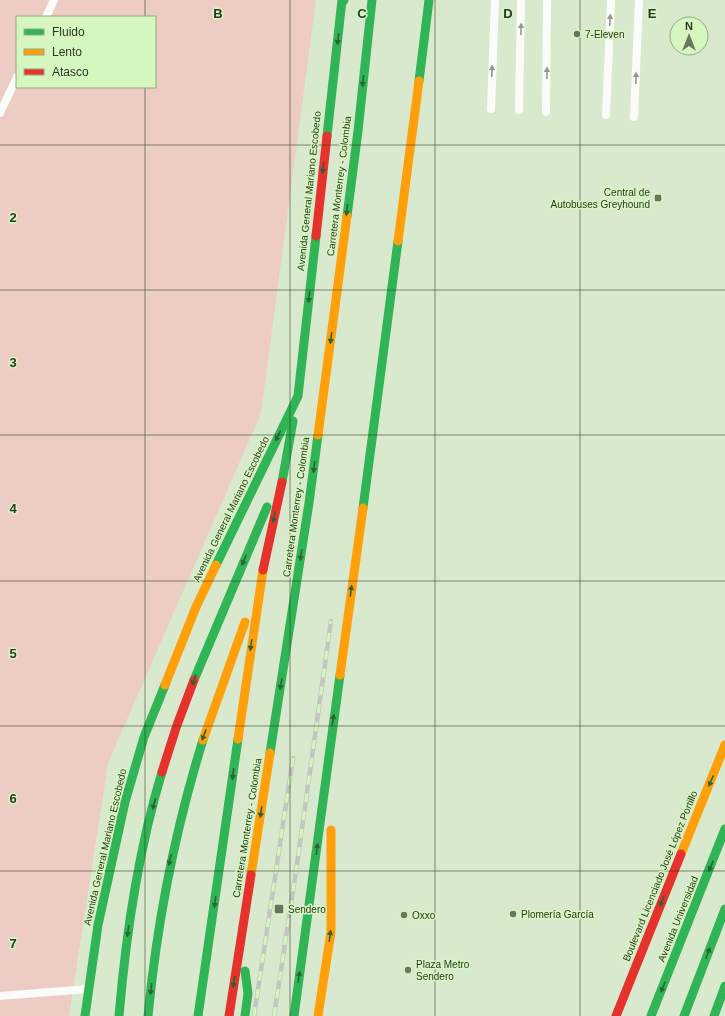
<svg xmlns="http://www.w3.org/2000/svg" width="725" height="1016" font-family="Arial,sans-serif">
	<rect width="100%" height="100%" fill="#d8e9cd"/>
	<!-- green -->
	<path fill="#ecccc3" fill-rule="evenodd" d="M0,0H316L261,413L108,763L69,1016H0ZM17,17H155V87H17Z"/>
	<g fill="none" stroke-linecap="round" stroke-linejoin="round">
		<!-- lane -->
		<path stroke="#f9fcf8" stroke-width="8" d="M46,17L54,0
			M491,109L495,0
			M519,110L521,0
			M546,112L547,0
			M0,113L17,77
			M606,115L611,0
			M634,117L639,0
			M0,996L88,989"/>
		<!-- fast -->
		<path stroke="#30b455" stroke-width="9" d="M342,3L344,0
			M419,81L429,0
			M327,136L342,0
			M347,216L358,131L372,0
			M282,482L293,421
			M363,508L398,241
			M216,565L298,396L316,236
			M194,680L267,507
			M270,753L309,503L318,435
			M245,971L248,993L245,1016
			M85,1016L98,925L125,802L144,737L165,685
			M119,1016C126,933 138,851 162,772
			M148,1016C157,922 175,830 203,740
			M198,1016L238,739
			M294,1016L340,675
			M651,1016L725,829
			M684,1016L725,909
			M714,1016L725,986"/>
		<!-- slow -->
		<path stroke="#ff9f0a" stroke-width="9" d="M398,241L419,81
			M318,435L347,216
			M340,675L363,508
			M165,685L196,607L216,565
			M238,739L263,570
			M203,740L245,622
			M681,854L725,745
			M251,875L270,753
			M318,1016L331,932V830"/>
		<!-- jam -->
		<path stroke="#e5322d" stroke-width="9" d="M316,236L327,136
			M263,570L282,482
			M162,772L177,725L194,680
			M229,1016L251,875
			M616,1016L681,854"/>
		<defs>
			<path id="rail" d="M254,1016L293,758
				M274,1016L297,864L331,621"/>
		</defs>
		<!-- rail casing -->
		<use href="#rail" stroke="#c2c6bf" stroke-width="4.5"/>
		<!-- rail -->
		<use href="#rail" stroke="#d6f6c0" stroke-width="3" stroke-dasharray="9" stroke-linecap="butt"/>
	</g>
	<!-- one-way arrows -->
	<defs><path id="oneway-solid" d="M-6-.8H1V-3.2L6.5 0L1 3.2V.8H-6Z"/></defs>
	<g fill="#929a8e">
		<use href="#oneway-solid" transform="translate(610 20) rotate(-87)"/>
		<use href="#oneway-solid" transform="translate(521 29) rotate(-89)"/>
		<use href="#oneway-solid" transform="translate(492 71) rotate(-88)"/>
		<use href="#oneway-solid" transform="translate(547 73) rotate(-90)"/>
		<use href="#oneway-solid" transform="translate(636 78) rotate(-88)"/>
	</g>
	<g fill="#2d6334">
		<use href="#oneway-solid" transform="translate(338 39) rotate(97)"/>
		<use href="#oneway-solid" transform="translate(363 81) rotate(96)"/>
		<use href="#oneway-solid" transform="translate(323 168) rotate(96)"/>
		<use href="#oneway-solid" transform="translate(347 210) rotate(97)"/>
		<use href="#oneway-solid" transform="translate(309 297) rotate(96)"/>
		<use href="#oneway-solid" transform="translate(331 338) rotate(97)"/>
		<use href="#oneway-solid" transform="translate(278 436) rotate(116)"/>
		<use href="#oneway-solid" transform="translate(314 467) rotate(97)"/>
		<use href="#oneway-solid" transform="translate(274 517) rotate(102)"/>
		<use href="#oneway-solid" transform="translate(301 555) rotate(99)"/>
		<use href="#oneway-solid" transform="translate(244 560) rotate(113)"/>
		<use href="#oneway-solid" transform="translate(351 591) rotate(-82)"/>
		<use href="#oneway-solid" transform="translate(251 645) rotate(98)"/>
		<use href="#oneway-solid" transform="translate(194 680) rotate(110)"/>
		<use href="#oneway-solid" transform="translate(281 684) rotate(99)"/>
		<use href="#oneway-solid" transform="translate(333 720) rotate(-82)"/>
		<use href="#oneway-solid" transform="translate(204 735) rotate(110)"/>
		<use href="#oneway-solid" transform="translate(233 774) rotate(98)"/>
		<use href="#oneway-solid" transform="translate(711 781) rotate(112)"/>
		<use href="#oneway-solid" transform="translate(154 804) rotate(105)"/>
		<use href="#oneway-solid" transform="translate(261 812) rotate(99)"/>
		<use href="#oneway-solid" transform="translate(317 849) rotate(-83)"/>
		<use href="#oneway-solid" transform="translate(170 860) rotate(103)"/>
		<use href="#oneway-solid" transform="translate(711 866) rotate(112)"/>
		<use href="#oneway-solid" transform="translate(662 901) rotate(112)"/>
		<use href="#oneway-solid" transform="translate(215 902) rotate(98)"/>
		<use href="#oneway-solid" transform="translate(128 931) rotate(98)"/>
		<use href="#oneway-solid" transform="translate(330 936) rotate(-83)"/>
		<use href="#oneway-solid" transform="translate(708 953) rotate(-69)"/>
		<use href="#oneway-solid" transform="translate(299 977) rotate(-82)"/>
		<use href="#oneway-solid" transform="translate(234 982) rotate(99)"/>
		<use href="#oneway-solid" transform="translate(663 987) rotate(112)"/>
		<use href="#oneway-solid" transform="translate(151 989) rotate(97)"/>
	</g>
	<!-- grid -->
	<path fill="none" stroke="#2c3823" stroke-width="1" stroke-opacity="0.55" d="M145,0V17M290,0V1016M435,0V1016M580,0V1016M145,87V1016M0,145H725M0,290H725M0,435H725M0,581H725M0,726H725M0,871H725"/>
	<!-- markers -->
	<g fill="#68765e" stroke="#d6f6c0" stroke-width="1.5">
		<circle cx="577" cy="34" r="4"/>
		<rect x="654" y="194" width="8" height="8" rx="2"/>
		<rect x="274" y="904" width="10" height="10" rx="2"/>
		<circle cx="513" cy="914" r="4"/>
		<circle cx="404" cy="915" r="4"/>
		<circle cx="408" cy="970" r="4"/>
	</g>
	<g text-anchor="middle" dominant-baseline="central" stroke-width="3" stroke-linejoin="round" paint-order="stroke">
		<!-- poi labels -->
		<g font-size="10" fill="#2c3823" stroke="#d6f6c0" text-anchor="start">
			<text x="585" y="34">7-Eleven</text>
			<text x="650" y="192" text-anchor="end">Central de<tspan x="650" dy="12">Autobuses Greyhound</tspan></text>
			<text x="288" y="909">Sendero</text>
			<text x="521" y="914">Plomería García</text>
			<text x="412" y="915">Oxxo</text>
			<text x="416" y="964">Plaza Metro<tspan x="416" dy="12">Sendero</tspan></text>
		</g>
		<!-- street labels -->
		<g font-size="10" fill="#2c3823" stroke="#d6f6c0">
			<text transform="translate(339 186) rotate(-83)">Carretera Monterrey - Colombia</text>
			<text transform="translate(309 191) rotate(-84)">Avenida General Mariano Escobedo</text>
			<text transform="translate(296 507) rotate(-82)">Carretera Monterrey - Colombia</text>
			<text transform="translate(231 509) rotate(-64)">Avenida General Mariano Escobedo</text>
			<text transform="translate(247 828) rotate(-81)">Carretera Monterrey - Colombia</text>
			<text transform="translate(105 847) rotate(-77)">Avenida General Mariano Escobedo</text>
			<text transform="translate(660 876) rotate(-68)">Boulevard Licenciado José López Portillo</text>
			<text transform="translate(678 919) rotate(-68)">Avenida Universidad</text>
		</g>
	</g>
	<g font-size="13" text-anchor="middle" font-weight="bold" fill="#2c3823" stroke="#d6f6c0" stroke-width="3" stroke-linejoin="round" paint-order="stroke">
		<text x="218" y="18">B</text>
		<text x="362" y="18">C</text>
		<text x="508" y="18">D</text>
		<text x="652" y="18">E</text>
		<text x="13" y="222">2</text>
		<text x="13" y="367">3</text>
		<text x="13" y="513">4</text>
		<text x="13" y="658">5</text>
		<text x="13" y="803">6</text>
		<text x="13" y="948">7</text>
	</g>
	<!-- legend -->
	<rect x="16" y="16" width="140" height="72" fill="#d6f6c0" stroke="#92aa81"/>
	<rect x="24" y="29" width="20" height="6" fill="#30b455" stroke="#92aa81"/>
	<text x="52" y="36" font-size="12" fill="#2c3823">Fluido</text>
	<rect x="24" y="49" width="20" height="6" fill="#ff9f0a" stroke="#92aa81"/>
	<text x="52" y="56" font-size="12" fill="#2c3823">Lento</text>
	<rect x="24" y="69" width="20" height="6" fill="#e5322d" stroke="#92aa81"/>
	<text x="52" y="76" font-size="12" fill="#2c3823">Atasco</text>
	<!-- north arrow -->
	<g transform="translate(689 36)"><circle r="19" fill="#d6f6c0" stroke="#92aa81"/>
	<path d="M0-3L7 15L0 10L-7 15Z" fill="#68765e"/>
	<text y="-6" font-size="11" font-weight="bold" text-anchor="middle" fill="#2c3823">N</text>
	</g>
</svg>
